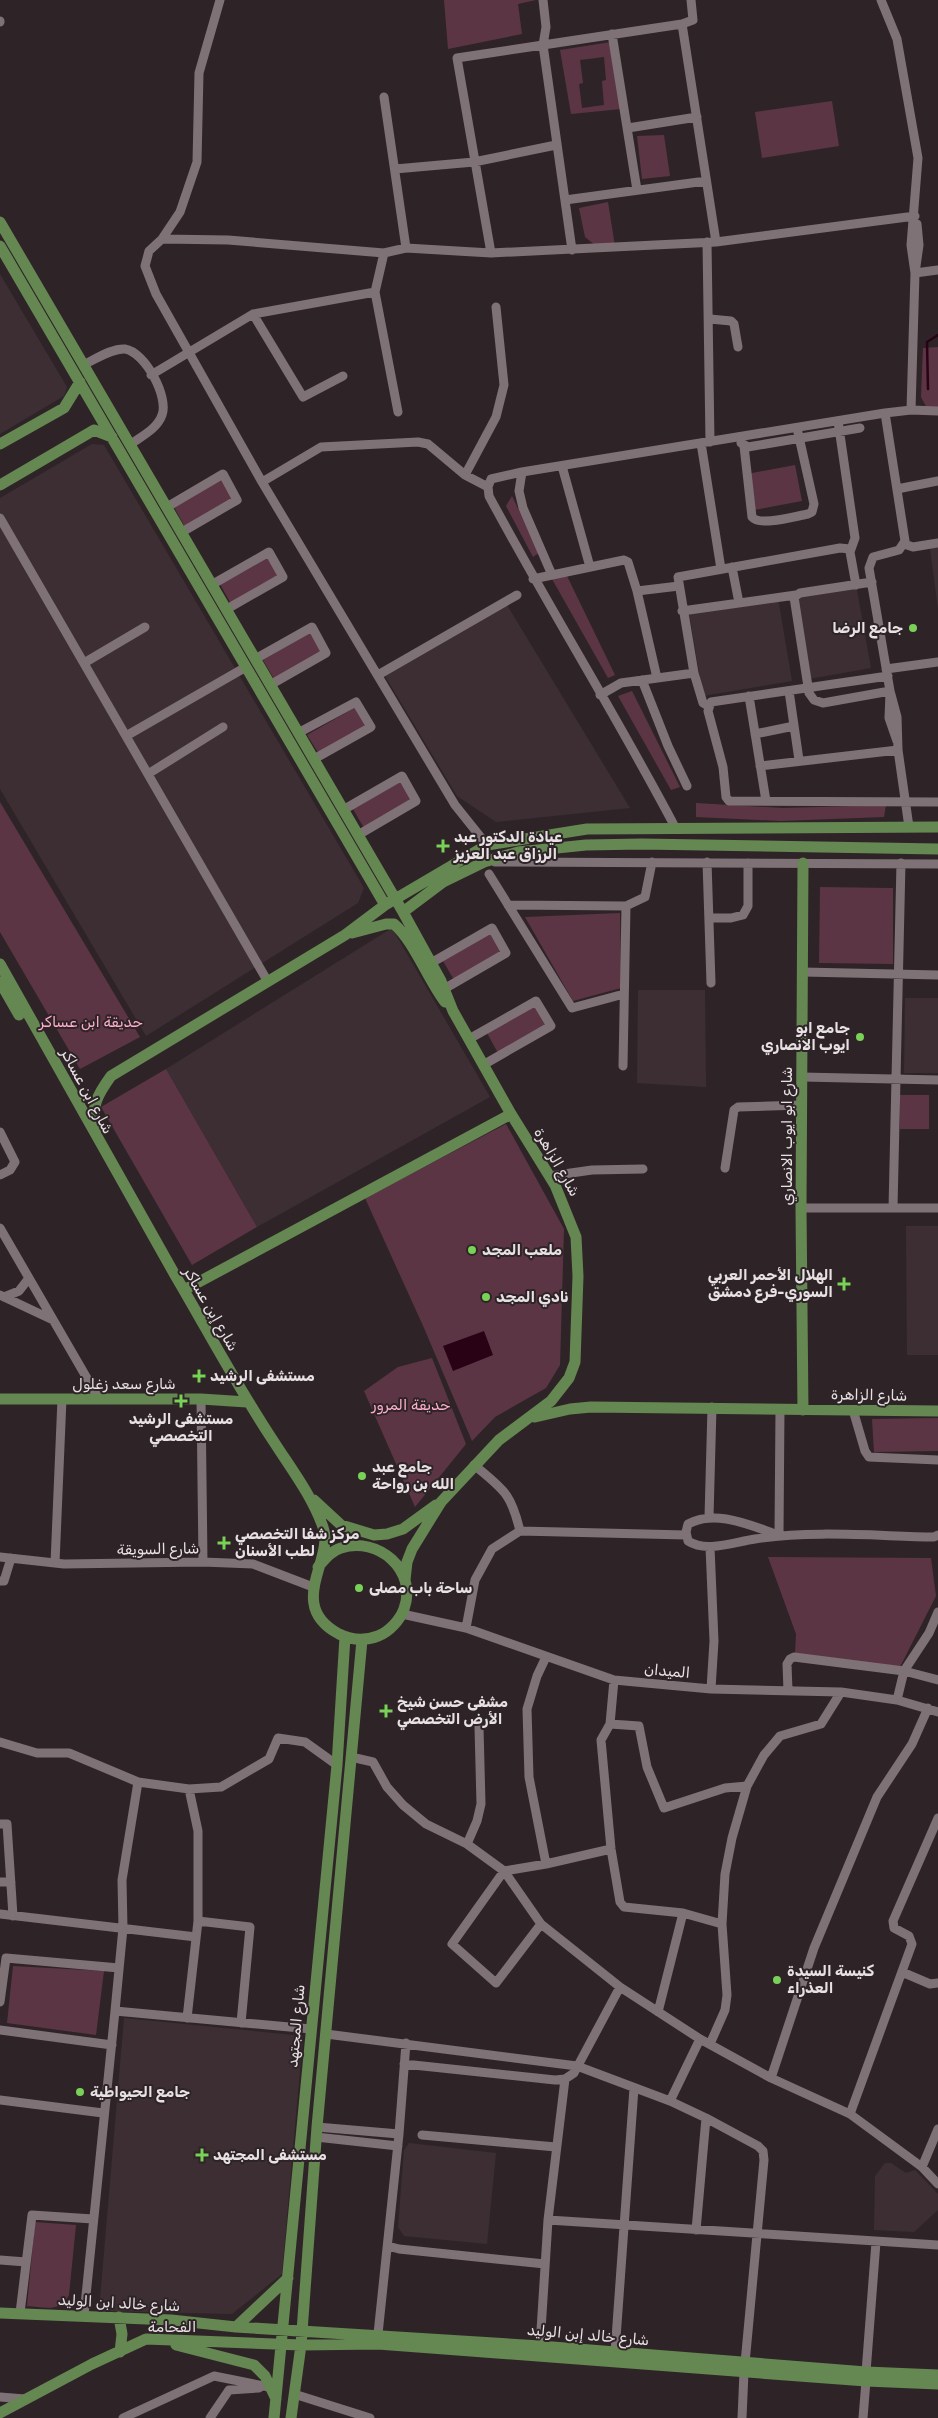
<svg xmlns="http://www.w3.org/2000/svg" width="938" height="2418" font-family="Rubik,Cairo,sans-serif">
	<rect width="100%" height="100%" fill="#2e2427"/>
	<!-- built -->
	<path fill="#3d2e34" d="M0,274L67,387L64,396L0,434Z
		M92,444L104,445L364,888L358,903L146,1036L0,789V498Z
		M938,547V609L930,548Z
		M856,585L871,668L809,679L795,596Z
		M778,598L792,681L703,696L689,613Z
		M507,605L630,808L496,822L457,796L385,676Z
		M392,928L490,1097L257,1227L166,1069Z
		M638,990H705L706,1087L637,1083Z
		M905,998H938V1073H904Z
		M906,1226H938V1355H907Z
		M124,2018L303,2036L282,2274L232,2314L99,2311Z
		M409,2143L496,2153L487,2244L404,2236L398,2227L404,2150Z
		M885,2163H891L906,2173L915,2170L938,2194V2210L914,2232L874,2230L875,2176Z"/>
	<!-- green -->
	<path fill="#5c3544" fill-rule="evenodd" d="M444,0H536L518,4L522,34L448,49Z
		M611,42L621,109L571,114L560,50ZM604,57L606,80L602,81L604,105L582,108L579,84L583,83L580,60Z
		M832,101L839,146L762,158L755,112Z
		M664,135L670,176L642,179L637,136Z
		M608,202L615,246H596L585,237L579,208Z
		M938,347V409L928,410L921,397L923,348Z
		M795,465L802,501L754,510L747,474Z
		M223,479L234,499L185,527L174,507Z
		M512,496L539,553L533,557L506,506Z
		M268,557L279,576L231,604L220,584Z
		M567,576L615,675L608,678L552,579Z
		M311,632L322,651L274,679L263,660Z
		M632,691L680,787L671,790L618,696Z
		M356,707L367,726L319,754L307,735Z
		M401,781L412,800L364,828L353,809Z
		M0,802L140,1037L80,1069L0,932Z
		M696,803L783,808L886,805L884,817L781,821L696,817Z
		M820,887L893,888V964L819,963Z
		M620,913L621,988L573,1001L525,917Z
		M491,933L502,952L454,980L443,961Z
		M536,1005L547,1025L498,1053L487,1033Z
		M166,1069L257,1227L192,1265L101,1107Z
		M900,1095H929V1129H900Z
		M506,1124L564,1229L560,1365L546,1388L495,1417L472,1441L424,1328L365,1198Z
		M432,1358L466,1444L415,1507L364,1391L398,1367Z
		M938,1418V1451L874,1452L872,1419Z
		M768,1557L931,1558L936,1596L900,1667L795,1655L796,1634Z
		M13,1966L104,1971L96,2035L7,2023Z
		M35,2222L76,2225L69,2295C60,2313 44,2307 27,2306Z"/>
	<!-- water -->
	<path fill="#2a0215" d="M484,1331L493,1355L453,1371L443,1346Z"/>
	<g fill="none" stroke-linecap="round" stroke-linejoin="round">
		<!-- stream -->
		<path stroke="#2a0215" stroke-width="2.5" d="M928,389L927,342L938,335"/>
		<!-- minor -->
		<path stroke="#7e7276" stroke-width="9" d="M220,0L199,73L197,162L180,212L162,239L149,251L145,266L156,294L262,482L455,805L487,845
			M543,0L546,27L543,45L682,24L716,242
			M881,0L897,39L918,158L911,245L915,273
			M0,21V22
			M682,24L693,20L691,0
			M612,34L637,190
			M384,97L406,248
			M628,128L697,117
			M395,169L474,162L556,145
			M565,200L706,181
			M162,239L228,240L384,253L406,248L491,253L716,242L915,216
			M707,242L710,442
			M384,253L375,292L398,412
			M491,253L457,58L543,45L572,250
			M915,273L938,270
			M253,314L303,397L343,376
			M710,319L731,321L734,324L738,347
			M85,364C96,359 112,348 125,349C145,352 169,397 162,415C157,429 142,436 131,444
			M151,375L253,314L375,292
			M911,410L915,273L919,245L917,224
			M885,413L905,541L899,550L873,557L869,568L890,691L897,717L898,750L909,827
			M838,421L855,538L850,552L856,585
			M701,443L721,569
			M741,443L748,447L860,428
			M744,446L752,517C760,527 796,516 808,514L812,512L814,504L797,428
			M562,466L590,567
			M522,472L519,491L523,508L552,575
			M465,475L496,417L504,385L496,307
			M262,482L321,447L418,442L428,444L465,475L488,487
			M897,489L938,481
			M167,507L223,474L237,500L182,532
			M0,518L268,982
			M904,544L913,547L938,543
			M732,567L739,603
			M533,579L624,560L628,562L637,591L679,586
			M872,582L800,593L794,597L809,693L814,700L823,703L890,691
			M213,584L269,552L283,577L227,609
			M637,591L657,678
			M682,611L796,595
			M257,658L312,627L326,653L270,685
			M84,663L145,627
			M886,669L938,662
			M694,673L703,703L708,706
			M378,675L517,595
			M888,676L711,702L708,711L723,767L726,797L729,801L938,802
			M642,680L668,746L687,786
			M789,691L799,760
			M890,693L889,718L897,741
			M600,695L621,683L694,673L678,577L840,548L850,549
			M749,696L766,801
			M298,733L356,702L371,727L314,759
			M755,734L794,726
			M126,736L246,667
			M760,766L898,750
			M148,774L223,727
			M343,810L402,776L416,801L358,835
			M675,827C616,715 549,608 489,496L488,487L491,479L522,472L885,413L911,410L938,411
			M495,862L938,864
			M707,862L711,983
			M489,874L572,1008L624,994
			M508,905L626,906
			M709,918H731L743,915L748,906V863
			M431,963L492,928L506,953L444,989
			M803,972L938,975
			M469,1039L536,1001L551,1026L483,1065
			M623,1066L626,906L645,897L652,862
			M802,1077L938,1080
			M0,1132L15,1162L10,1170L0,1175
			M725,1168L734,1110L738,1107L802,1105
			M550,1176L592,1170L643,1169
			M801,1208H938
			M893,1208L901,863
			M0,1228L99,1399
			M0,1295L53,1320
			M4,1297L19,1291L29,1278
			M201,1399L203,1562
			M780,1409L779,1535C751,1526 717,1509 688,1524L686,1532L688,1541C706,1553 734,1542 755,1539C813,1530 875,1536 934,1537L938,1535
			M853,1410L865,1451L869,1457L938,1460
			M474,1465C504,1490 511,1493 520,1531
			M709,1517L712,1407
			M710,1547L714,1641L711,1689
			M0,1557L64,1564L203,1562L253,1564L313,1587
			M55,1563L62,1399
			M0,1581H4L11,1558
			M402,1614L466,1628L614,1680L711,1689L841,1692L897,1700L938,1712
			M466,1628L475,1580L492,1549L520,1531L686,1535
			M614,1680L610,1724L601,1740L611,1849L620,1902L624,1907L683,1913L722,1924
			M788,1691L787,1664L790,1659L794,1657L904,1671L938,1680
			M897,1700L904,1671L929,1633L938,1612
			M610,1724L639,1726L647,1767L664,1808L725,1788L747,1786
			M0,1742L37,1753H69L138,1782L189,1789L221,1787L269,1759L278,1738L305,1742L337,1765
			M351,1757L373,1762L387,1787L403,1805L426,1824L467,1844L504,1871L541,1924L620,1987L700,2039L771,2078L850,2114L922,2167L938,2184
			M0,1824H7L13,1916
			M467,1844L477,1821L481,1804L479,1727
			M546,1864L529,1777L527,1709L537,1676L546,1657
			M0,1882H11
			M0,1914L196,1937
			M198,1921L250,1927L241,2023
			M541,1924L496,1983L452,1944L504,1871L546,1864L611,1849
			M902,1972L930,1984L938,1983
			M0,2002L6,1958L119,1968
			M115,2011L123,1928L122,1880L138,1782
			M658,2012L683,1913
			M187,2018L198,1921V1831L189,1789
			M0,2030L112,2045
			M326,2034L577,2066L670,2101L706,2118L758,2146L763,2151L764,2160L745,2363
			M710,2044L725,2010L727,1995L722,1924L725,1874L732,1838L747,1786L764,1755L780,1736L821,1724L841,1692
			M404,2064L555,2080L565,2079L574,2073L620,1987
			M771,2078L814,1948L877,1797L912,1744L928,1708
			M0,2100L103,2113
			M670,2101L700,2039
			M850,2114L912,1944L909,1936L894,1928L893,1921L938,1818
			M317,2127L399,2134
			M422,2135L556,2147
			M316,2137L398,2146
			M922,2167L938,2129
			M548,2220L938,2245
			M696,2230L706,2118
			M388,2246L399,2249L545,2264
			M0,2260L26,2262
			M20,2313L32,2215L93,2219
			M84,2315L115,2011L311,2029
			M378,2334L399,2134L406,2043
			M540,2346L548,2220L565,2079
			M615,2352L634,2088
			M866,2372L876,2242
			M294,2394L370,2418
			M0,2397L25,2399
			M123,2418L214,2376L269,2387
			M210,2418L229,2390L259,2388
			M742,2418L744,2372
			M863,2418L866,2381"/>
		<!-- major -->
		<path stroke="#658752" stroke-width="11" d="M0,222L403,912L441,981L453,1011L511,1114L555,1185L576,1237L578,1276L575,1362L569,1378L551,1401L499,1440L441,1502L412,1549L407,1562L405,1580
			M0,246L385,905
			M0,444L64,408L80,382
			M0,485L94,430L112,437
			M403,912L443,882L484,862L518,852L586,845L642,844L938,849
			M352,933L386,924H394C414,941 428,980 445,1002
			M0,964C58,1068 116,1172 175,1275C208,1331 238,1388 274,1442C292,1470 312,1496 323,1527C335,1559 285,1605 339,1634C351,1640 365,1641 378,1636C389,1632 400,1620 404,1609C418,1570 378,1536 341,1548C331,1551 325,1559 318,1567
			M0,982L19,1015
			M96,1130C90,1107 98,1094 111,1076L345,935L385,905L487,845L587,829L938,827
			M184,1290L511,1114
			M0,1399H201L247,1402
			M803,1410L801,1208L803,863
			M535,1417L570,1409L591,1407L938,1411
			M314,1500L341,1525L374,1535L387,1534L403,1529L436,1505
			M0,2313L171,2320L236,2327L540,2346L866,2372L938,2375
			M119,2317L122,2334L120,2352
			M236,2327L288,2278
			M176,2345L254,2365L265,2376L276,2399
			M0,2413L92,2364L146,2339L301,2345L378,2344L866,2381L938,2384
			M274,2418L337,1765L345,1637
			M291,2418L301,2345L317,2127L362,1640"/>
	</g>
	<!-- markers -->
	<g fill="#79d157" stroke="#2e2427" stroke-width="2">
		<circle cx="913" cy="628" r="5"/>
		<path d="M440.5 838.5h5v5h5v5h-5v5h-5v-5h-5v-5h5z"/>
		<circle cx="860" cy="1037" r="5"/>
		<circle cx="472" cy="1250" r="5"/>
		<path d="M841.5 1276.5h5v5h5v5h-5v5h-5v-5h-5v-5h5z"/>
		<circle cx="486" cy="1297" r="5"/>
		<path d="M196.5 1368.5h5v5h5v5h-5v5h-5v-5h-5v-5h5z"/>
		<path d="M178.5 1393.5h5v5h5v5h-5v5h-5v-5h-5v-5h5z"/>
		<circle cx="362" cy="1476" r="5"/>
		<path d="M221.5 1535.5h5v5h5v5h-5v5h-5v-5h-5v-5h5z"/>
		<circle cx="359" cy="1588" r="5"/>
		<path d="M383.5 1703.5h5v5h5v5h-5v5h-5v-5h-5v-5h5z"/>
		<circle cx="777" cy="1980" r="5"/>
		<circle cx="80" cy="2092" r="5"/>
		<path d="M199.5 2147.5h5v5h5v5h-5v5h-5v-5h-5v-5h5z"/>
	</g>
	<g text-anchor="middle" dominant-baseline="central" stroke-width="4" stroke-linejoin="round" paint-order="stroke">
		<!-- poi labels -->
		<g font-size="15" font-weight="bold" fill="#e7e1e3" stroke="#2e2427" text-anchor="start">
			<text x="903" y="628" text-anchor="end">جامع الرضا</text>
			<text x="454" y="837">عيادة الدكتور عبد<tspan x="454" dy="17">الرزاق عبد العزيز</tspan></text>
			<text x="850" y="1028" text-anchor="end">جامع ابو<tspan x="850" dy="17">ايوب الانصاري</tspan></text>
			<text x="482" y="1250">ملعب المجد</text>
			<text x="833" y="1275" text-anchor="end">الهلال الأحمر العربي<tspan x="833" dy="17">السوري-فرع دمشق</tspan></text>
			<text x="496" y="1297">نادي المجد</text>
			<text x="210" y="1376">مستشفى الرشيد</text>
			<text x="181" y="1419" text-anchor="middle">مستشفى الرشيد<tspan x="181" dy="17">التخصصي</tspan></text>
			<text x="372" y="1467">جامع عبد<tspan x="372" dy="17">الله بن رواحة</tspan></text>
			<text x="235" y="1534">مركز شفا التخصصي<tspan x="235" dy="17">لطب الأسنان</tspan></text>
			<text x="369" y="1588">ساحة باب مصلى</text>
			<text x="397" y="1702">مشفى حسن شيخ<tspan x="397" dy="17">الأرض التخصصي</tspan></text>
			<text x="787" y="1971">كنيسة السيدة<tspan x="787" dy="17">العذراء</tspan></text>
			<text x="90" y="2092">جامع الحيواطية</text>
			<text x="213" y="2155">مستشفى المجتهد</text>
		</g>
		<!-- park labels -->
		<g font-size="15" fill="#ffaecc" stroke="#2e2427">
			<text x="91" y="1022">حديقة ابن عساكر</text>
			<text x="411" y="1405">حديقة المرور</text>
		</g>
		<!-- street labels -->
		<g font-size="15" fill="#e7e1e3" stroke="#2e2427">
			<text transform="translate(87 1091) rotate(62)">شارع ابن عساكر</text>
			<text transform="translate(787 1136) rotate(-90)">شارع ابو ايوب الانصاري</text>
			<text transform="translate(557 1162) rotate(60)">شارع الزاهرة</text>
			<text transform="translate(211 1309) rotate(60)">شارع إبن عساكر</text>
			<text x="124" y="1384">شارع سعد زغلول</text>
			<text transform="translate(869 1395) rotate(1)">شارع الزاهرة</text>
			<text transform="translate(158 1549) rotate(-1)">شارع السويقة</text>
			<text transform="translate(667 1671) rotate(5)">الميدان</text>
			<text transform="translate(296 2026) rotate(-85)">شارع المجتهد</text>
			<text transform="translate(119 2303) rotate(3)">شارع خالد ابن الوليد</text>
			<text x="172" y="2327">الفحامة</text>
			<text transform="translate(588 2335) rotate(5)">شارع خالد إبن الوليد</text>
		</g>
	</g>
</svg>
